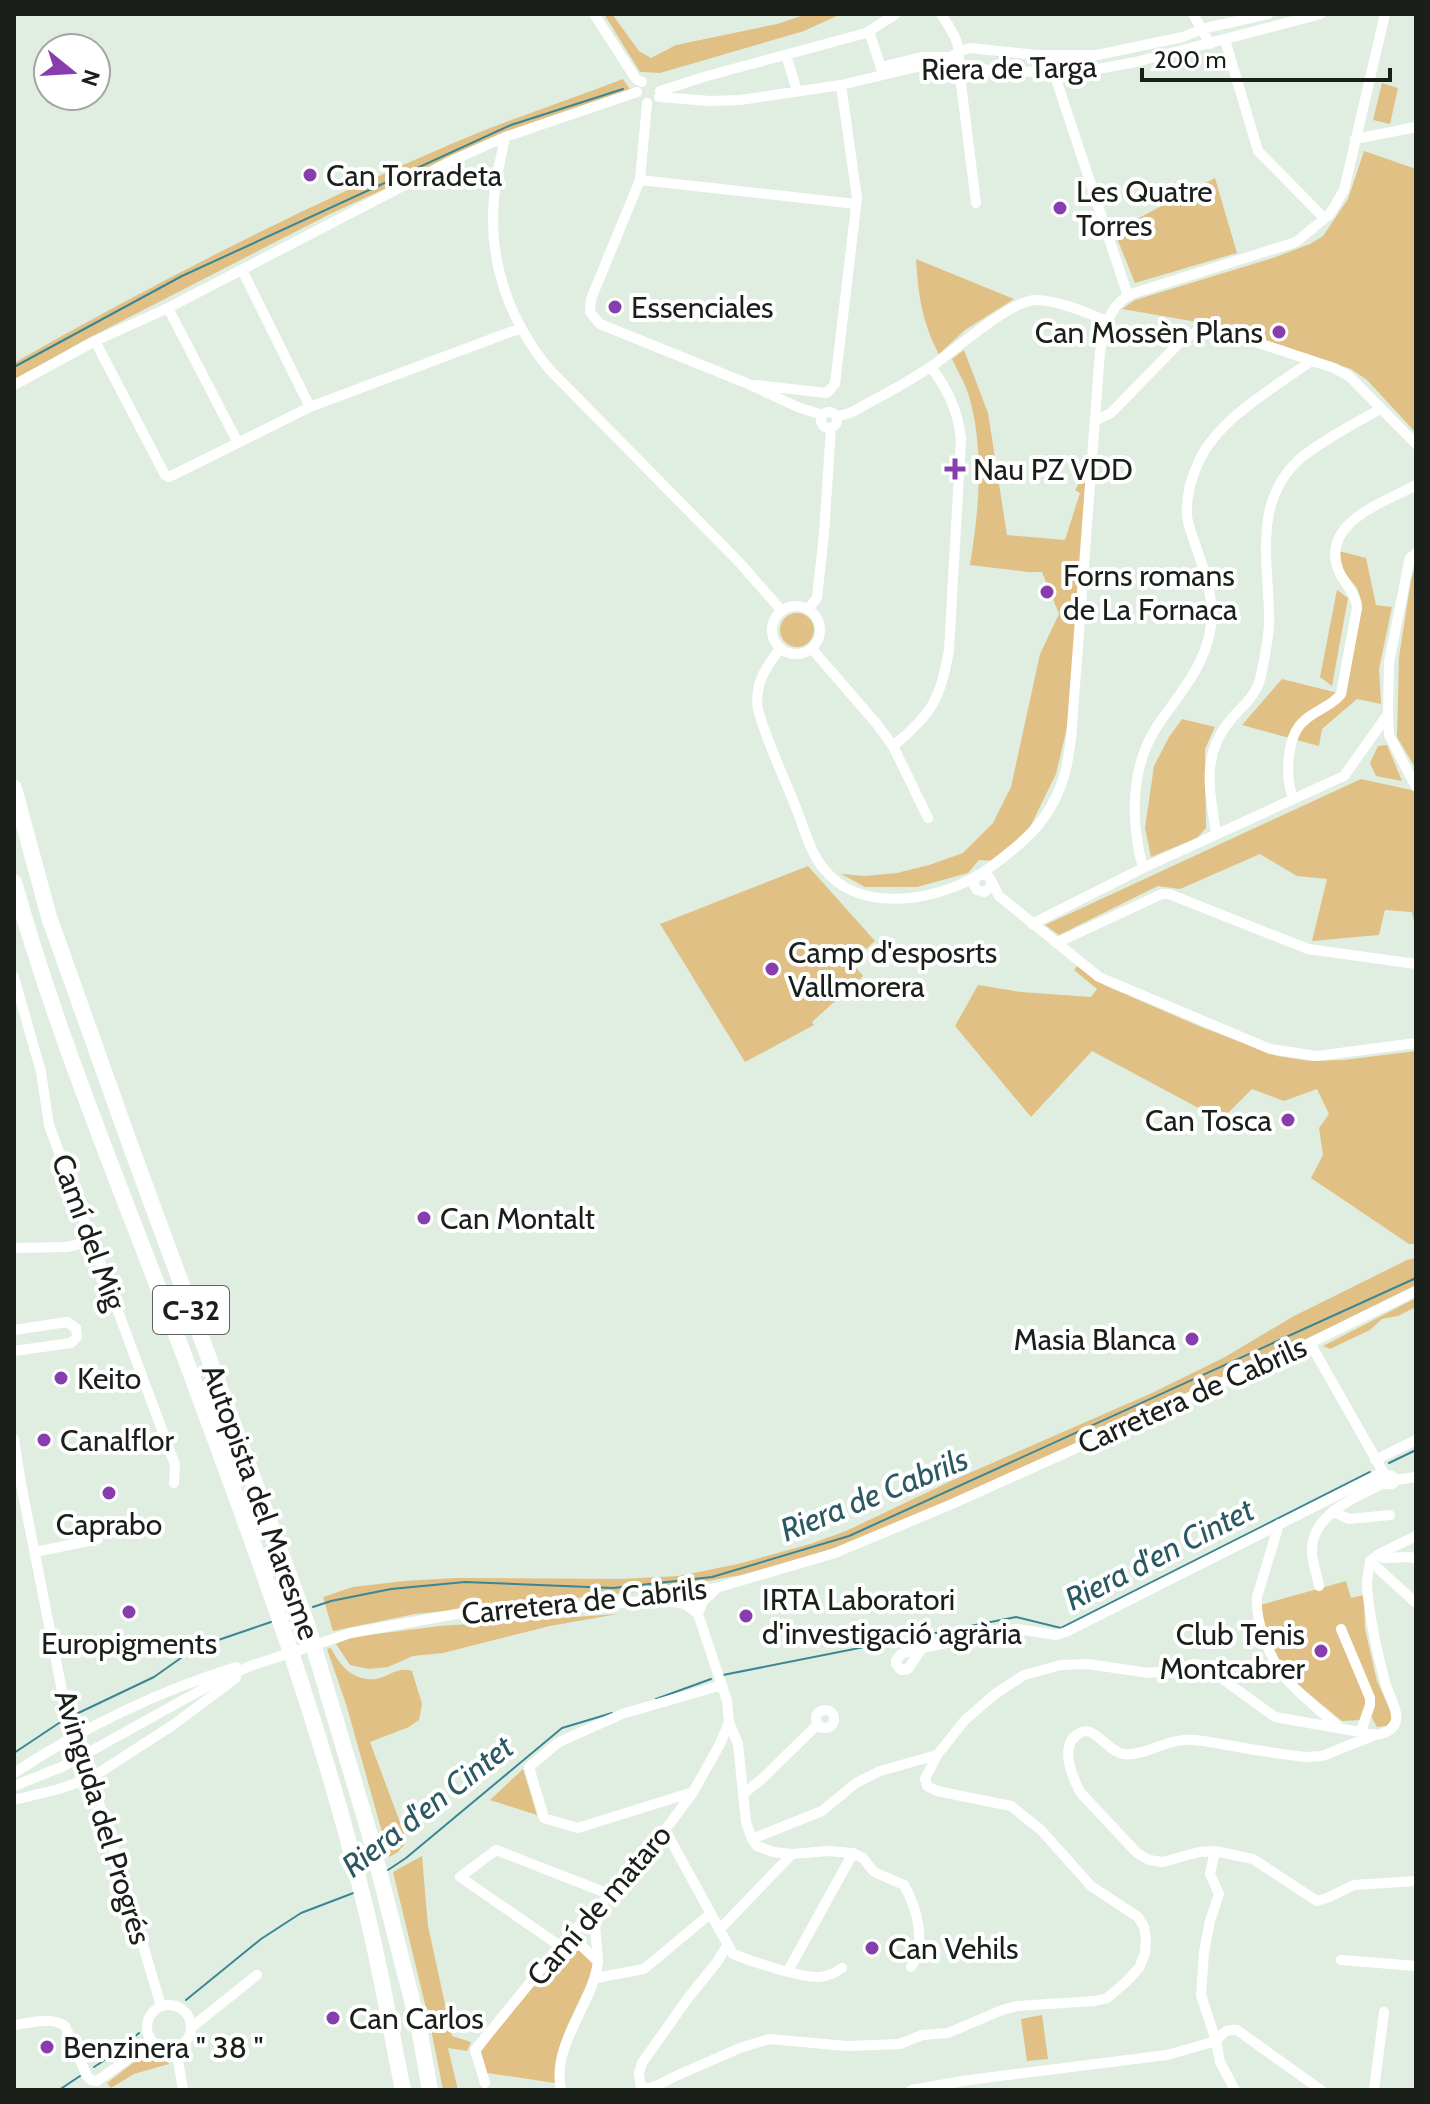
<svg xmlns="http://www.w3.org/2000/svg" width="1430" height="2104" font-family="Cabin,sans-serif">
	<rect width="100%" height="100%" fill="#e0eee1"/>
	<!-- green -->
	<path fill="#e0c084" d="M604,14H612L639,51L651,58L676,45L777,24L807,14H841L804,31L660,73L640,72Z
		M623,79L631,91L506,133L330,214L81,342L14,381V363C153,284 295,211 442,148C501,122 563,102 623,79Z
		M1382,83L1398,88L1390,124L1373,120Z
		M1364,151L1416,169V433L1367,380L1351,369L1226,327L1122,309L1135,300L1273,258L1310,244L1323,236L1348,199Z
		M1215,178L1237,253L1135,283L1114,231Z
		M916,259L1014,299L965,330L939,354C922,323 918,293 916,259Z
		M964,350L988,413L1007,535L1065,540L1080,493L1075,490L1083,476L1086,475L1070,715L1056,774L1027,833L995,861L979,860L968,873L917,887H865L841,874L865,876L897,873L929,865L963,853L993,823L1011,787L1040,654L1059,614L1042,572H1028L970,565C979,509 985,448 968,393C964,381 957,370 952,359Z
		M1339,551L1366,558L1376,605L1392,607L1379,669L1381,704L1357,699L1322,729L1319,746L1242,725L1282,679L1346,695L1362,603L1357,588L1343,571Z
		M1416,563V769L1397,737L1399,657L1411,580Z
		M1337,590L1348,598L1332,686L1320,677Z
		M780 630a17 17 0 1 1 34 0a17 17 0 1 1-34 0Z
		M1182,719L1215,727L1205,749L1206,828L1197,838L1151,857L1145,828L1154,766L1169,737Z
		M1387,745L1402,781L1376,776L1370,763L1378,746Z
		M1361,779L1416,791V931L1412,912L1385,910L1379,935L1312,941L1327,879L1297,876L1260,854L1180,889L1158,886L1059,935L1045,925Z
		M808,866L875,941L851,962L863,976L812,1022L814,1025L745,1062L660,924Z
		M1077,966L1104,985L1201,1027L1277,1056L1310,1061L1343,1060L1416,1051V1244H1409L1311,1178L1323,1155L1319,1128L1329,1114L1317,1089L1284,1101L1252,1089L1221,1120L1092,1051L1031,1117L955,1026L978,985L1021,992L1091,997L1097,989L1074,970Z
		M1416,1258V1285L1304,1340L1020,1470L856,1540L817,1554L741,1575L657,1590L415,1614L333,1631L323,1597L353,1587L404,1581L455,1578L621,1579L679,1576L738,1564L810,1544L846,1531L951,1481L1152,1393L1225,1357L1294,1316L1407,1260Z
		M1416,1298V1307L1398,1316L1382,1319L1370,1330L1330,1349L1323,1346Z
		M1346,1581L1351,1598L1364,1595L1365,1629L1377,1681L1393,1717L1387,1726L1377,1727L1371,1716L1359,1720L1342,1721L1286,1675L1268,1644L1257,1606Z
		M618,1614L550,1626L443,1653L413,1656L388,1667L368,1669L350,1665L336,1644L351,1637L440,1626Z
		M331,1648C340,1666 353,1681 375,1679C389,1677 397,1666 412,1671L422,1704L419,1720L409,1727L370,1742L407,1841L398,1852L389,1857L346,1704L327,1649Z
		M523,1769L537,1815L490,1800Z
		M422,1856L428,1926L452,2036L471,2042L467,2051L448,2048L458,2090H443L431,2029L393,1872Z
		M569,1943L593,1962C590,1982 580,1997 572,2016C561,2037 555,2059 555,2083L487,2073L481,2052L509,2012Z
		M1042,2015L1048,2059L1027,2061L1021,2019Z
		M146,2053C154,2053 165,2056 169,2064L134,2074L111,2088L107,2083Z"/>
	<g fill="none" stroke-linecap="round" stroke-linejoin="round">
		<!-- stream -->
		<path stroke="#3a8694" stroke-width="2" d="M14,367L182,276L511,125L623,89
			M1389,1463L1416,1450
			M313,1607L331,1601L391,1589L465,1582L613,1588L712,1577L849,1536L1416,1278
			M723,1675L1016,1617L1061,1628L1370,1472
			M656,1699L711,1679
			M72,1716L154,1677L195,1648L271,1622
			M14,1753L62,1721
			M388,1870L406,1858L562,1728L612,1713
			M186,2000L261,1939L301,1913L356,1892
			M94,2067L114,2054L139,2033
			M59,2090L80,2076"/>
		<!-- minor -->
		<path stroke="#fff" stroke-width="10" d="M594,14L636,79L642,82
			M941,14C954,34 961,43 959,68L976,203
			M1193,14L1210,44
			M869,31L882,71
			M1225,40L1258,151L1324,218
			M786,55L797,91
			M881,67L922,57H951L960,51L970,48L1036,55H1097L1183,37L1202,29L1268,14
			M1054,73L1128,296
			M660,91L707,76L866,33L896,14
			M659,97L710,101L740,100L841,85L925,65L1006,71L1066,73L1092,70L1136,62L1321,14
			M647,103L640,180L591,299L590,312L600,324L746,383L800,408L823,415
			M505,137C501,157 496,178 494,198C488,261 509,321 550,370L739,562L782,611
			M1355,139L1416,127
			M640,180L856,204
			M242,270L310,407
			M168,308L237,441
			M95,341L165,475L169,477L310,407L521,328
			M14,385L95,341L168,308L453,160L505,137L637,92
			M756,385L827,393L835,384L857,198L841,85
			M821 420a8 8 0 1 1 16 0a8 8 0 1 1-16 0Z
			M836,416C848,416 859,408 870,402C890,392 910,380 929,368C951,354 1012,298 1037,300C1061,301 1086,313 1108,321
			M1096,420L1111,413L1185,337L1207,328L1219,330L1334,368L1349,376L1416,444
			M772 630a24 24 0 1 1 48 0a24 24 0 1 1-48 0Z
			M808,609L817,598L824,533L831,428
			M780,649C765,668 754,685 758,710C768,745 785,779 798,813C805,831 811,854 824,869C860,914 934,901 977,876
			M812,649L876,723L893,746L928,818
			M1388,714L1389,735L1416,787
			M893,746C931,715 941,699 949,650L961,439C958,411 948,390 931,367
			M1293,798C1285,777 1286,735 1305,720C1316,710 1332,706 1341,694L1357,608C1356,592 1343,583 1338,569C1321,522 1385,502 1416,485
			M1216,834C1210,790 1200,755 1232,718C1242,707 1257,694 1260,679C1264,662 1268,642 1269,624C1270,565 1250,501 1302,457C1326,438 1354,424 1380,409
			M1143,868C1130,820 1130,764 1160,722C1180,693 1203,668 1210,632C1216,601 1205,572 1195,544C1192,534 1187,524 1187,514C1186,496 1191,478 1199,461C1219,418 1274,388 1311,361
			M981,874C1019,846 1050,824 1064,776C1068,764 1069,751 1071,739L1100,352C1106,326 1108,304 1134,293L1296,242L1330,214L1344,190L1385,14
			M992,882L990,888L984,892L977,890L973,883L978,875L984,874L989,877L999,896L1099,977L1270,1049L1317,1056L1416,1043
			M1032,924L1143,868L1344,776L1388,714L1389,662L1408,567L1410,558L1416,553
			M1056,943L1162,894H1169L1308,949L1416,964
			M14,977L41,1072L49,1125L175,1465L174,1483
			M14,1248L66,1247L92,1242
			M14,1330L67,1322L76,1328L77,1337L71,1343L14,1351
			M1310,1343L1386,1477
			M14,1439L21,1484L71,1736L91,1778L124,1881L161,2006
			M1375,1460L1416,1440
			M1385.5 1480a4.5 4.5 0 1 1 9 0a4.5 4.5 0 1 1-9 0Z
			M1395,1480L1416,1477
			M1333,1512L1349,1519L1390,1515
			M1279,1524L1257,1597C1255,1622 1269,1655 1283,1675C1295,1691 1324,1714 1340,1728
			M35,1552L98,1539
			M1379,1554L1383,1558L1410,1557L1416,1559
			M1370,1561L1416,1603
			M1319,1586C1317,1574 1311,1560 1312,1548C1314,1512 1359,1496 1386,1482
			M693,1593L698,1614L727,1701L729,1722L738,1744L746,1822L752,1839L757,1846L773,1852L792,1854L828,1851L853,1853L863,1858L874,1872L904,1885C917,1908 927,1944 911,1967
			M668,1601L685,1604L698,1614L703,1601L715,1590
			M1341,1629L1370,1698V1705L1361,1731
			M922,1648L908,1669L901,1670L896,1664V1661L901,1654L922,1648L1017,1629L1056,1635L1066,1632L1383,1472
			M816 1719a9 9 0 1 1 18 0a9 9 0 1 1-18 0Z
			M1375,1735L1322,1756L1306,1757C1278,1754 1249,1749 1221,1744C1209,1742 1196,1739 1184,1740C1163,1741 1145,1756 1124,1754C1108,1752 1096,1727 1082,1732C1057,1742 1072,1776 1080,1792L1137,1853L1149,1860L1163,1862L1199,1852L1215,1851L1253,1859L1317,1901L1327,1898L1354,1885L1416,1881
			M14,1773C84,1727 156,1692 236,1667
			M14,1786L64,1766L212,1684L250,1666L351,1633L462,1613L592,1606L660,1599L716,1588L835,1553L952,1504L1310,1343L1416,1291
			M693,1792L578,1828L544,1818L529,1767L559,1742L622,1714L722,1685
			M743,1794L762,1779L818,1724
			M14,1800L59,1789L91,1778L173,1725L236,1678
			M665,1830L733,1954C753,1962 798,1977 818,1977C827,1977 835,1973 842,1968
			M752,1839L822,1811L856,1783L880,1771L937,1755L965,1720L995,1694L1024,1675L1061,1665L1088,1664L1149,1673L1167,1671L1194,1664L1200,1665L1221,1678L1275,1717L1377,1735C1385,1733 1394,1730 1396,1721C1398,1709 1389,1696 1386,1685C1378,1657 1369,1615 1367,1586C1367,1578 1369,1569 1370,1561L1379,1554L1416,1536
			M1215,1851L1210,1874L1219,1894L1210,1921L1204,1952L1201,1995L1216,2041L1220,2062L1235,2090
			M594,1912L598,1962
			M719,1930L792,1854
			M560,1946L460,1877L496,1850L609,1894
			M1341,1960L1416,1966
			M788,1971L853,1853
			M596,1978L644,1969L710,1914
			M147 2027a22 22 0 1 1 44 0a22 22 0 1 1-44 0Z
			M14,2025C30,2023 51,2016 65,2026L87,2076L91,2080L97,2081L152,2042
			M192,2027L257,1975
			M1216,2041C1223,2033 1226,2029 1237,2030L1321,2090
			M176,2048L183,2090
			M485,2083L475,2050L570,1934L594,1912L665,1830L692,1794L720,1744L729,1722
			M642,2087L648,2088L656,2086L678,2075L740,2048L769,2039L847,2046L900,2044L922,2035L948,2033L1002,2010L1017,2006L1095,2001L1107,1998L1126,1982L1139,1968L1145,1953L1146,1939L1144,1927L1138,1917L1091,1886L1041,1830L1011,1806L937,1791L927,1786L925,1779L937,1755
			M561,2090C551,2044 593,2005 598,1962L570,1934
			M641,2090L639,2073L642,2063L688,1998L717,1962L727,1946
			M911,2090L969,2080L1167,2055L1216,2041
			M1374,2090L1384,2012"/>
		<!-- highway -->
		<path stroke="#fff" stroke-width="16" d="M14,788L49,917L132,1150L307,1624L369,1832L419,2028L430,2090
			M14,882C63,1057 136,1223 198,1393C260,1560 322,1729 364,1902C380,1964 390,2028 403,2090"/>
	</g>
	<!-- markers -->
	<g fill="#883daf" stroke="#fff" stroke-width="3">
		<circle cx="310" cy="175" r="8"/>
		<circle cx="1060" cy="208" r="8"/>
		<circle cx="615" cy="307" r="8"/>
		<circle cx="1279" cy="332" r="8"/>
		<path d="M951 457h8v8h8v8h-8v8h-8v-8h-8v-8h8z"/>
		<circle cx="1047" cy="592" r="8"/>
		<circle cx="772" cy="969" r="8"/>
		<circle cx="1288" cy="1120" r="8"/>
		<circle cx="424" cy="1218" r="8"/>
		<circle cx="1192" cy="1339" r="8"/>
		<circle cx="61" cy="1378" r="8"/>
		<circle cx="44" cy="1440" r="8"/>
		<circle cx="109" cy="1493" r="8"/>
		<circle cx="129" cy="1612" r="8"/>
		<circle cx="746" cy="1616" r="8"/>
		<circle cx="1321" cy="1651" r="8"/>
		<circle cx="872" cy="1948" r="8"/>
		<circle cx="333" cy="2018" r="8"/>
		<circle cx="47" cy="2047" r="8"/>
	</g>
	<g text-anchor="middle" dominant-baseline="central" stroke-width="8" stroke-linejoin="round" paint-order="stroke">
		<!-- shield labels -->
		<rect fill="#fff" stroke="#5f625f" stroke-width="2" x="153" y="1286" width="76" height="48" rx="6"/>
		<g font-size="28" font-weight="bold" fill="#1a1f1a">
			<text x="191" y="1310">C-32</text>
		</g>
		<!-- street labels -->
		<g font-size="30" fill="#1a1f1a" stroke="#fff">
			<text transform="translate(1009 68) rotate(-1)">Riera de Targa</text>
			<text transform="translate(89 1232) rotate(70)">Camí del Mig</text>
			<text transform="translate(1192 1395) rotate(-24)">Carretera de Cabrils</text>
			<text transform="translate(261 1502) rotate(70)">Autopista del Maresme</text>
			<text transform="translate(584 1601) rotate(-6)">Carretera de Cabrils</text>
			<text transform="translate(103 1817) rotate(73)">Avinguda del Progrés</text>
			<text transform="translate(599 1905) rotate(-49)">Camí de mataro</text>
		</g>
		<!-- poi labels -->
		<g font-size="30" fill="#1a1f1a" stroke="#fff" text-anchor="start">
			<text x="326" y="175">Can Torradeta</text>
			<text x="1076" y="191">Les Quatre<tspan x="1076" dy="34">Torres</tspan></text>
			<text x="631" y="307">Essenciales</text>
			<text x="1263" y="332" text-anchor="end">Can Mossèn Plans</text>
			<text x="973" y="469">Nau PZ VDD</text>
			<text x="1063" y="575">Forns romans<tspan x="1063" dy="34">de La Fornaca</tspan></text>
			<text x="788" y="952">Camp d'esposrts<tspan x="788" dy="34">Vallmorera</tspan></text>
			<text x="1272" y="1120" text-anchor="end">Can Tosca</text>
			<text x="440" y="1218">Can Montalt</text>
			<text x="1176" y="1339" text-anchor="end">Masia Blanca</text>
			<text x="77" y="1378">Keito</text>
			<text x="60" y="1440">Canalflor</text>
			<text x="109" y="1524" text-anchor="middle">Caprabo</text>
			<text x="762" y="1599">IRTA Laboratori<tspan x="762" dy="34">d'investigació agrària</tspan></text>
			<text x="1305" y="1634" text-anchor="end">Club Tenis<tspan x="1305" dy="34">Montcabrer</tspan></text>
			<text x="129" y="1643" text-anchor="middle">Europigments</text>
			<text x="888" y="1948">Can Vehils</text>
			<text x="349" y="2018">Can Carlos</text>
			<text x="63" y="2047">Benzinera " 38 "</text>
		</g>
		<!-- water labels -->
		<g font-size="32" font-style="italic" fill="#2b5963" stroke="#fff">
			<text transform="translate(874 1494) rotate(-22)">Riera de Cabrils</text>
			<text transform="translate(1159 1554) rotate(-27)">Riera d'en Cintet</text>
			<text transform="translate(427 1806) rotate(-38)">Riera d'en Cintet</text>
		</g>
	</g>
	<!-- border -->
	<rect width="1430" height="2104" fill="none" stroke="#1a1f1a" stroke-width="32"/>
	<!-- north arrow -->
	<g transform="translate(72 72) rotate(108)"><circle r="38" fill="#ffffff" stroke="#a3a5a3" stroke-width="2"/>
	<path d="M0-6L14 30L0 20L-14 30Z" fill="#883daf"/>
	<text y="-12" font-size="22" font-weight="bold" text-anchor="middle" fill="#1a1f1a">N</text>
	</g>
	<!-- scale -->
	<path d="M1142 68v12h248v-12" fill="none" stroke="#1a1f1a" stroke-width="4"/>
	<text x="1154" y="68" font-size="24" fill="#1a1f1a" stroke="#ffffff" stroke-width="6" paint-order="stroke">200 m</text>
</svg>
